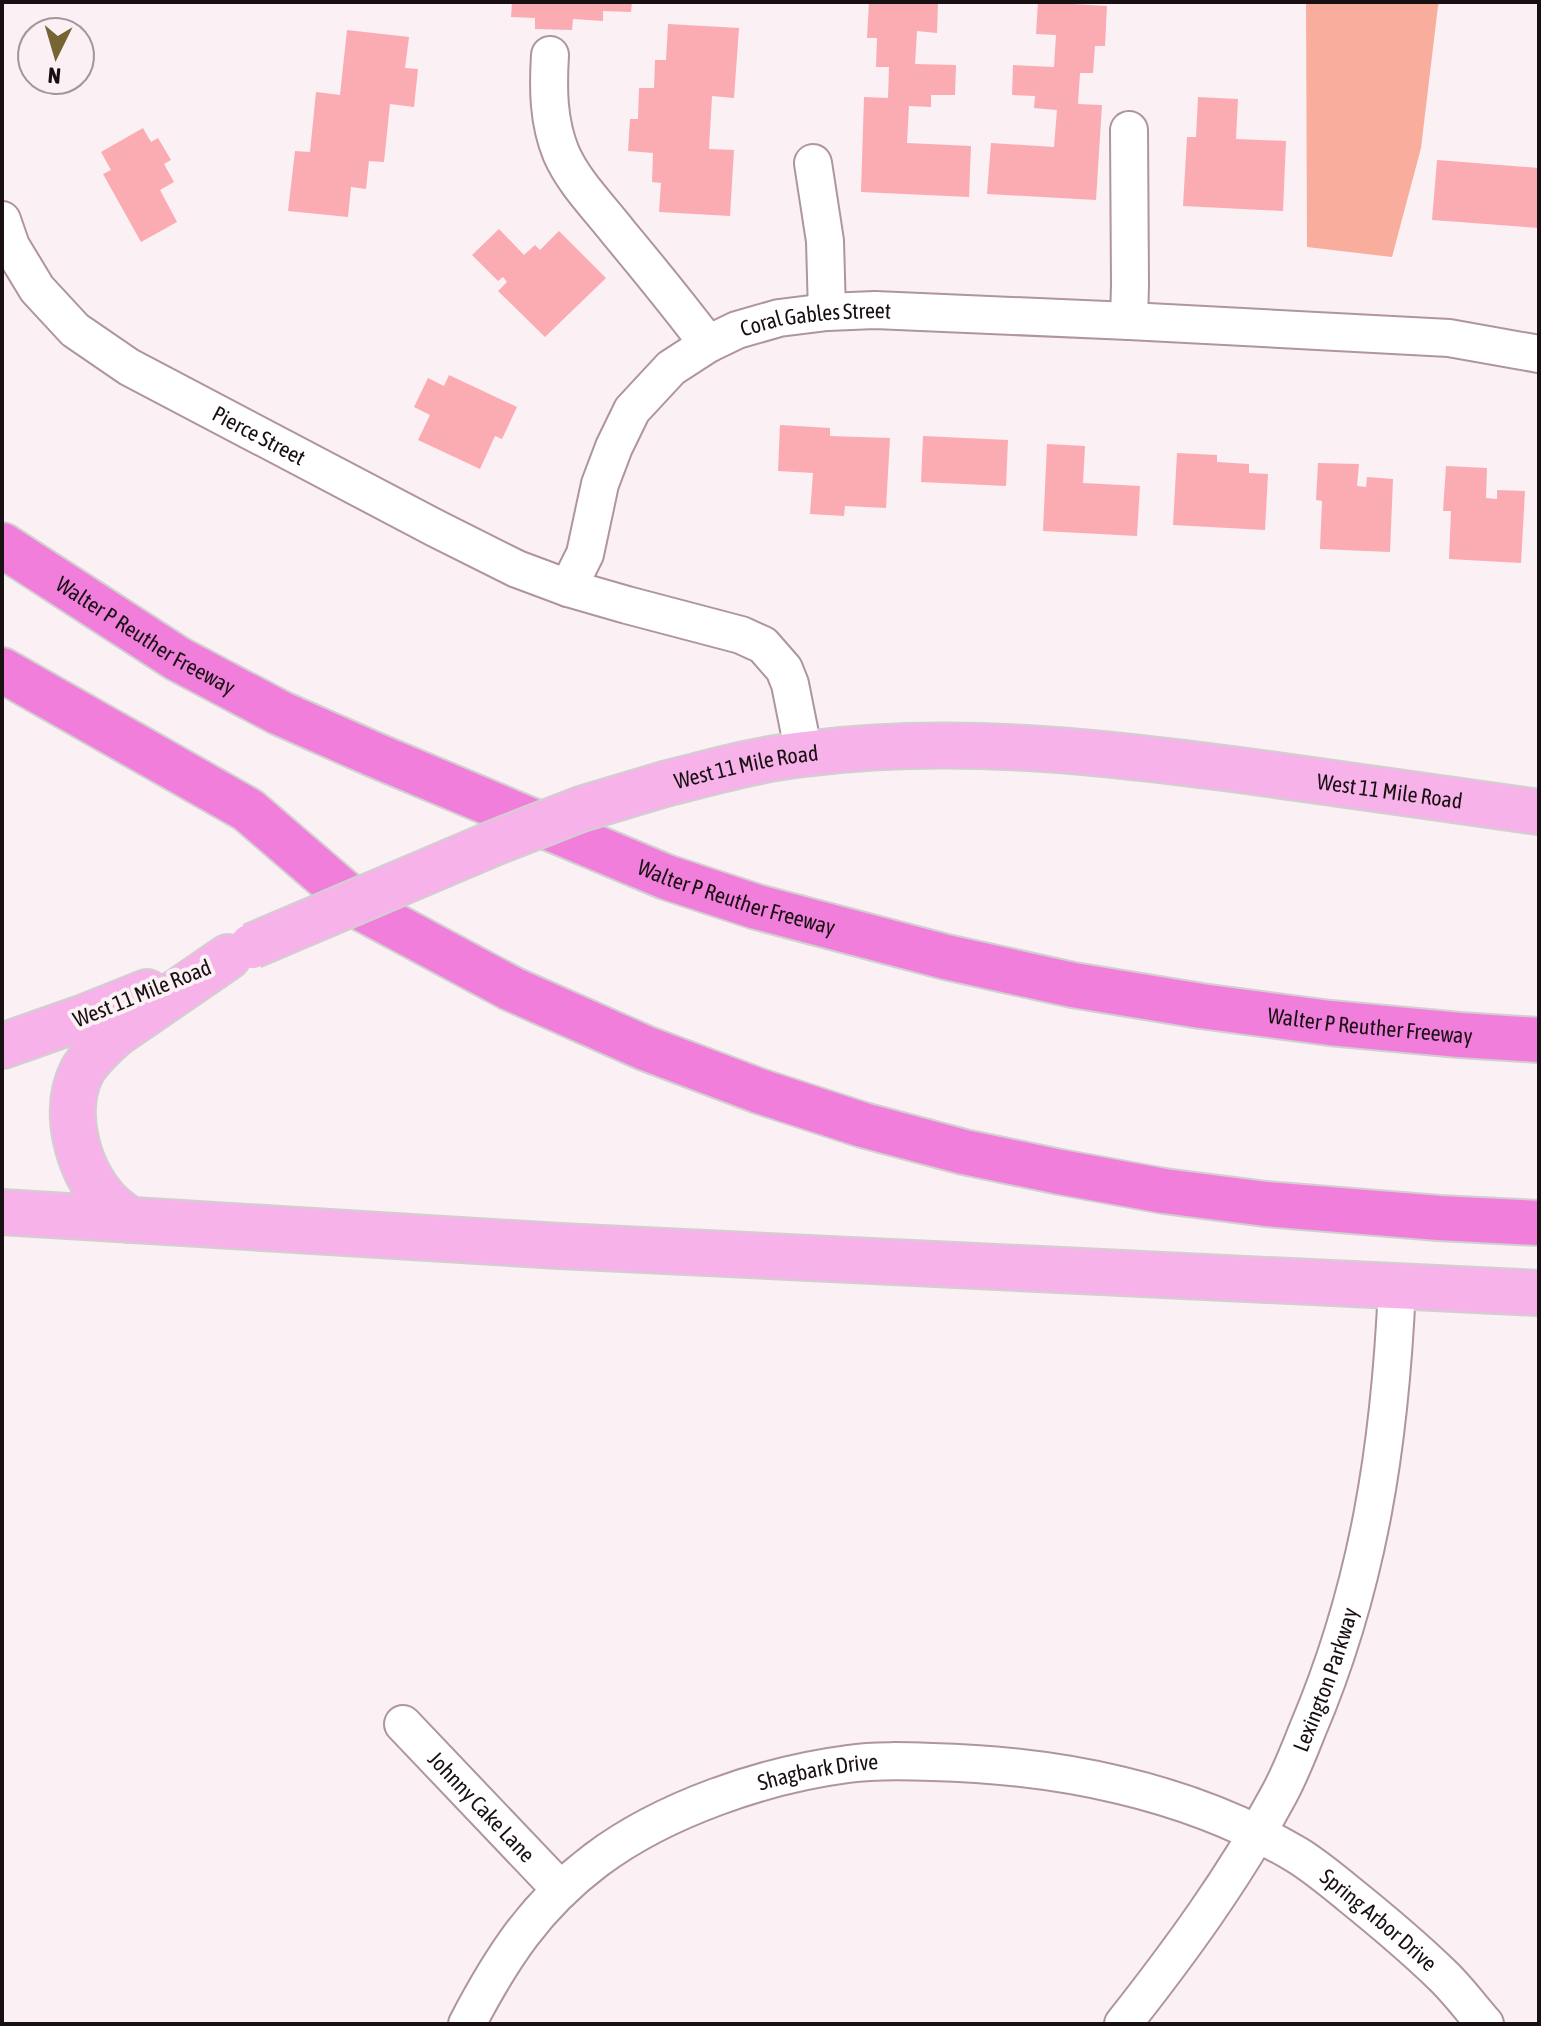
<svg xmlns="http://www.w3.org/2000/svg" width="1541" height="2026" font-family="'Asap Condensed',sans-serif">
	<rect width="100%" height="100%" fill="#fbf0f4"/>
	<!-- forest -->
	<path fill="#f9ae9d" d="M1306,2H1440L1438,6L1421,148L1392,257L1307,247Z"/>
	<!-- building -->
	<path fill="#faacb2" d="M512,2H632L631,12L603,11V21L573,19L572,30L535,29V18L511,17Z
		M869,2H938L937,33L917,31L915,64L956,65L955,95H931V107L909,106L907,143L971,146L969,197L861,192L864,97L888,98L889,67H876L877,38H867Z
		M1038,2L1107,6L1105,46H1095L1093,73H1080L1078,104L1102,105L1096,200L987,194L991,143L1054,147L1057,110L1034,108L1035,96L1012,95L1013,65L1054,67L1056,35L1036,34Z
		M668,24L739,28L734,98L712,96L709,149L734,150L730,216L659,212L661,183L652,182L653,153L628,151L630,119H638L639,88H654L655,60H666Z
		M347,30L409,37L405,68L418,69L414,107L390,104L384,162L369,161L366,189L351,187L348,217L288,211L295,151L310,152L316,92L340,95Z
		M1198,97L1238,99L1236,139L1286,141L1283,211L1183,206L1187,137H1196Z
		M143,128L151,142L158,138L171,160L164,164L174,182L160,190L177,222L141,242L103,174L111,170L101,152Z
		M1437,160L1539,168V228L1432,220Z
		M499,229L524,255L535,245L540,250L559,231L606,278L545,337L498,291L507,282L503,277L498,281L472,255Z
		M449,375L517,407L502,439L495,436L480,469L418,440L430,415L414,407L428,378L444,386Z
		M780,425L830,428V436L890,438L886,508L845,506L844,516L810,514L813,473L778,471Z
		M923,436L1008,440L1006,486L921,482Z
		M1047,444L1085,446L1083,483L1140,486L1137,536L1043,531Z
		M1177,453L1217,455V462L1249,464V473L1268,474L1265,530L1173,525Z
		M1318,463L1359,464L1357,486L1366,487L1367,477L1393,479L1390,552L1320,549L1322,501L1316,500Z
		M1446,466L1487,468L1486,498L1497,499V490L1525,491L1521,563L1449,559L1451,511H1443Z"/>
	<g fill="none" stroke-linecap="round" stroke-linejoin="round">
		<defs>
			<g id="minor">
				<path d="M550,55C548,88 548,121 561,153C574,183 599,207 619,233C649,269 679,306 708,344"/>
				<path d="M813,163L825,241L827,312"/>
				<path id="s1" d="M2,220L11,246L37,289L75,330L129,367L437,529L517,569L568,588L627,605L741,635L763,645L784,669L790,684L804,754"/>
				<path d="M1129,321L1130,285L1129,130"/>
				<path id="s2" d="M568,588L585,554L600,484L614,447L632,410L671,368L708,344L737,330L779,318L827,312L875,310L1129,321L1449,338L1539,354"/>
				<path id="s3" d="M403,1724L561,1890"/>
				<path id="s4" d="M467,2024C502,1957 535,1906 596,1860C664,1809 764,1775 848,1764C875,1760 905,1761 932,1762C1057,1765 1188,1790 1297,1855C1315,1866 1333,1881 1350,1895C1381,1920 1412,1946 1441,1974C1457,1989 1470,2007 1485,2024"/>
				<path id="s5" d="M1123,2024C1179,1953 1234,1878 1277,1798C1289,1777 1298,1754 1307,1731C1369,1586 1390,1444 1397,1287"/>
			</g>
			<g id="major">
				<path id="s6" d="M668,783C713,772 758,759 804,754C960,734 1115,753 1269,774C1359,787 1449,799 1539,812"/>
				<path d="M2,1046L82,1018L147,992"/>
				<path d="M2,1212L560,1246L1539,1293"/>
				<path d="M130,1220C122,1214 113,1208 106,1200C77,1168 62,1111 82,1071C90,1057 104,1045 116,1034L228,957"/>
			</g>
			<g id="highway">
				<path id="s7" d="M2,545L178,659L280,713L375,755L666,877L757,907L946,957L1073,985L1201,1006L1330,1023L1460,1035L1539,1040"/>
				<path d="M2,670L248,810L363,909L512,989L645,1048L759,1091L863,1125L964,1152L1060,1172L1164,1191L1266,1204L1439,1218L1539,1223"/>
			</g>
		</defs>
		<!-- minor casing -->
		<use href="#minor" stroke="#af959e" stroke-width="40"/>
		<!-- major casing -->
		<use href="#major" stroke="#d1cfd0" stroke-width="48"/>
		<!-- highway casing -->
		<use href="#highway" stroke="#d1cfd0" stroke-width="48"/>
		<!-- minor -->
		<use href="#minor" stroke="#fff" stroke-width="36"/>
		<!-- major -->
		<use href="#major" stroke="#f7b2e9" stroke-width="44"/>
		<!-- highway -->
		<use href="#highway" stroke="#f17eda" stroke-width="44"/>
		<defs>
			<path id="major-bridge" d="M252,946L494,843L581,809L668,783"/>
		</defs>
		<!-- major-bridge casing -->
		<use href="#major-bridge" stroke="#d1cfd0" stroke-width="48" stroke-linecap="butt"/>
		<!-- major-bridge -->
		<use href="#major-bridge" stroke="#f7b2e9" stroke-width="44"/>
	</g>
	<g text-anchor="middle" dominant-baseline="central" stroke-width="8" stroke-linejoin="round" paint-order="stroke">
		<!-- street labels -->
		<g font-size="22" fill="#191014" stroke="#fbf0f4">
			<text stroke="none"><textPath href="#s2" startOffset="404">Coral Gables Street</textPath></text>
			<text stroke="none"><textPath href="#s1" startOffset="346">Pierce Street</textPath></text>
			<text stroke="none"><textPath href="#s7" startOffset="170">Walter P Reuther Freeway</textPath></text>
			<text stroke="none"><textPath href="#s6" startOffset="80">West 11 Mile Road</textPath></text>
			<text stroke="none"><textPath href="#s6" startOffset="728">West 11 Mile Road</textPath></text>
			<text stroke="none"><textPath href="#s7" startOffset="818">Walter P Reuther Freeway</textPath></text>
			<text transform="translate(142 993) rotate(-22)">West 11 Mile Road</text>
			<text stroke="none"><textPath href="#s7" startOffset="1466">Walter P Reuther Freeway</textPath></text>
			<text stroke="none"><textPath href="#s5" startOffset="402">Lexington Parkway</textPath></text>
			<text stroke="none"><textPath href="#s4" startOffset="452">Shagbark Drive</textPath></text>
			<text stroke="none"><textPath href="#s3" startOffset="114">Johnny Cake Lane</textPath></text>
			<text stroke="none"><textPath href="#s4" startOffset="1052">Spring Arbor Drive</textPath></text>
		</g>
	</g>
	<!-- border -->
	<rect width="1541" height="2026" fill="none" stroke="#191014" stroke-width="8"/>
	<!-- north arrow -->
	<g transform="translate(56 56) rotate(185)"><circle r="38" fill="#fbf0f4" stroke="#a1969a" stroke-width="2"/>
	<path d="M0-6L14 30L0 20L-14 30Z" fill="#766533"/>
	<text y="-12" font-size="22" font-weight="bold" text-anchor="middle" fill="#191014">N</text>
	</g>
</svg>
